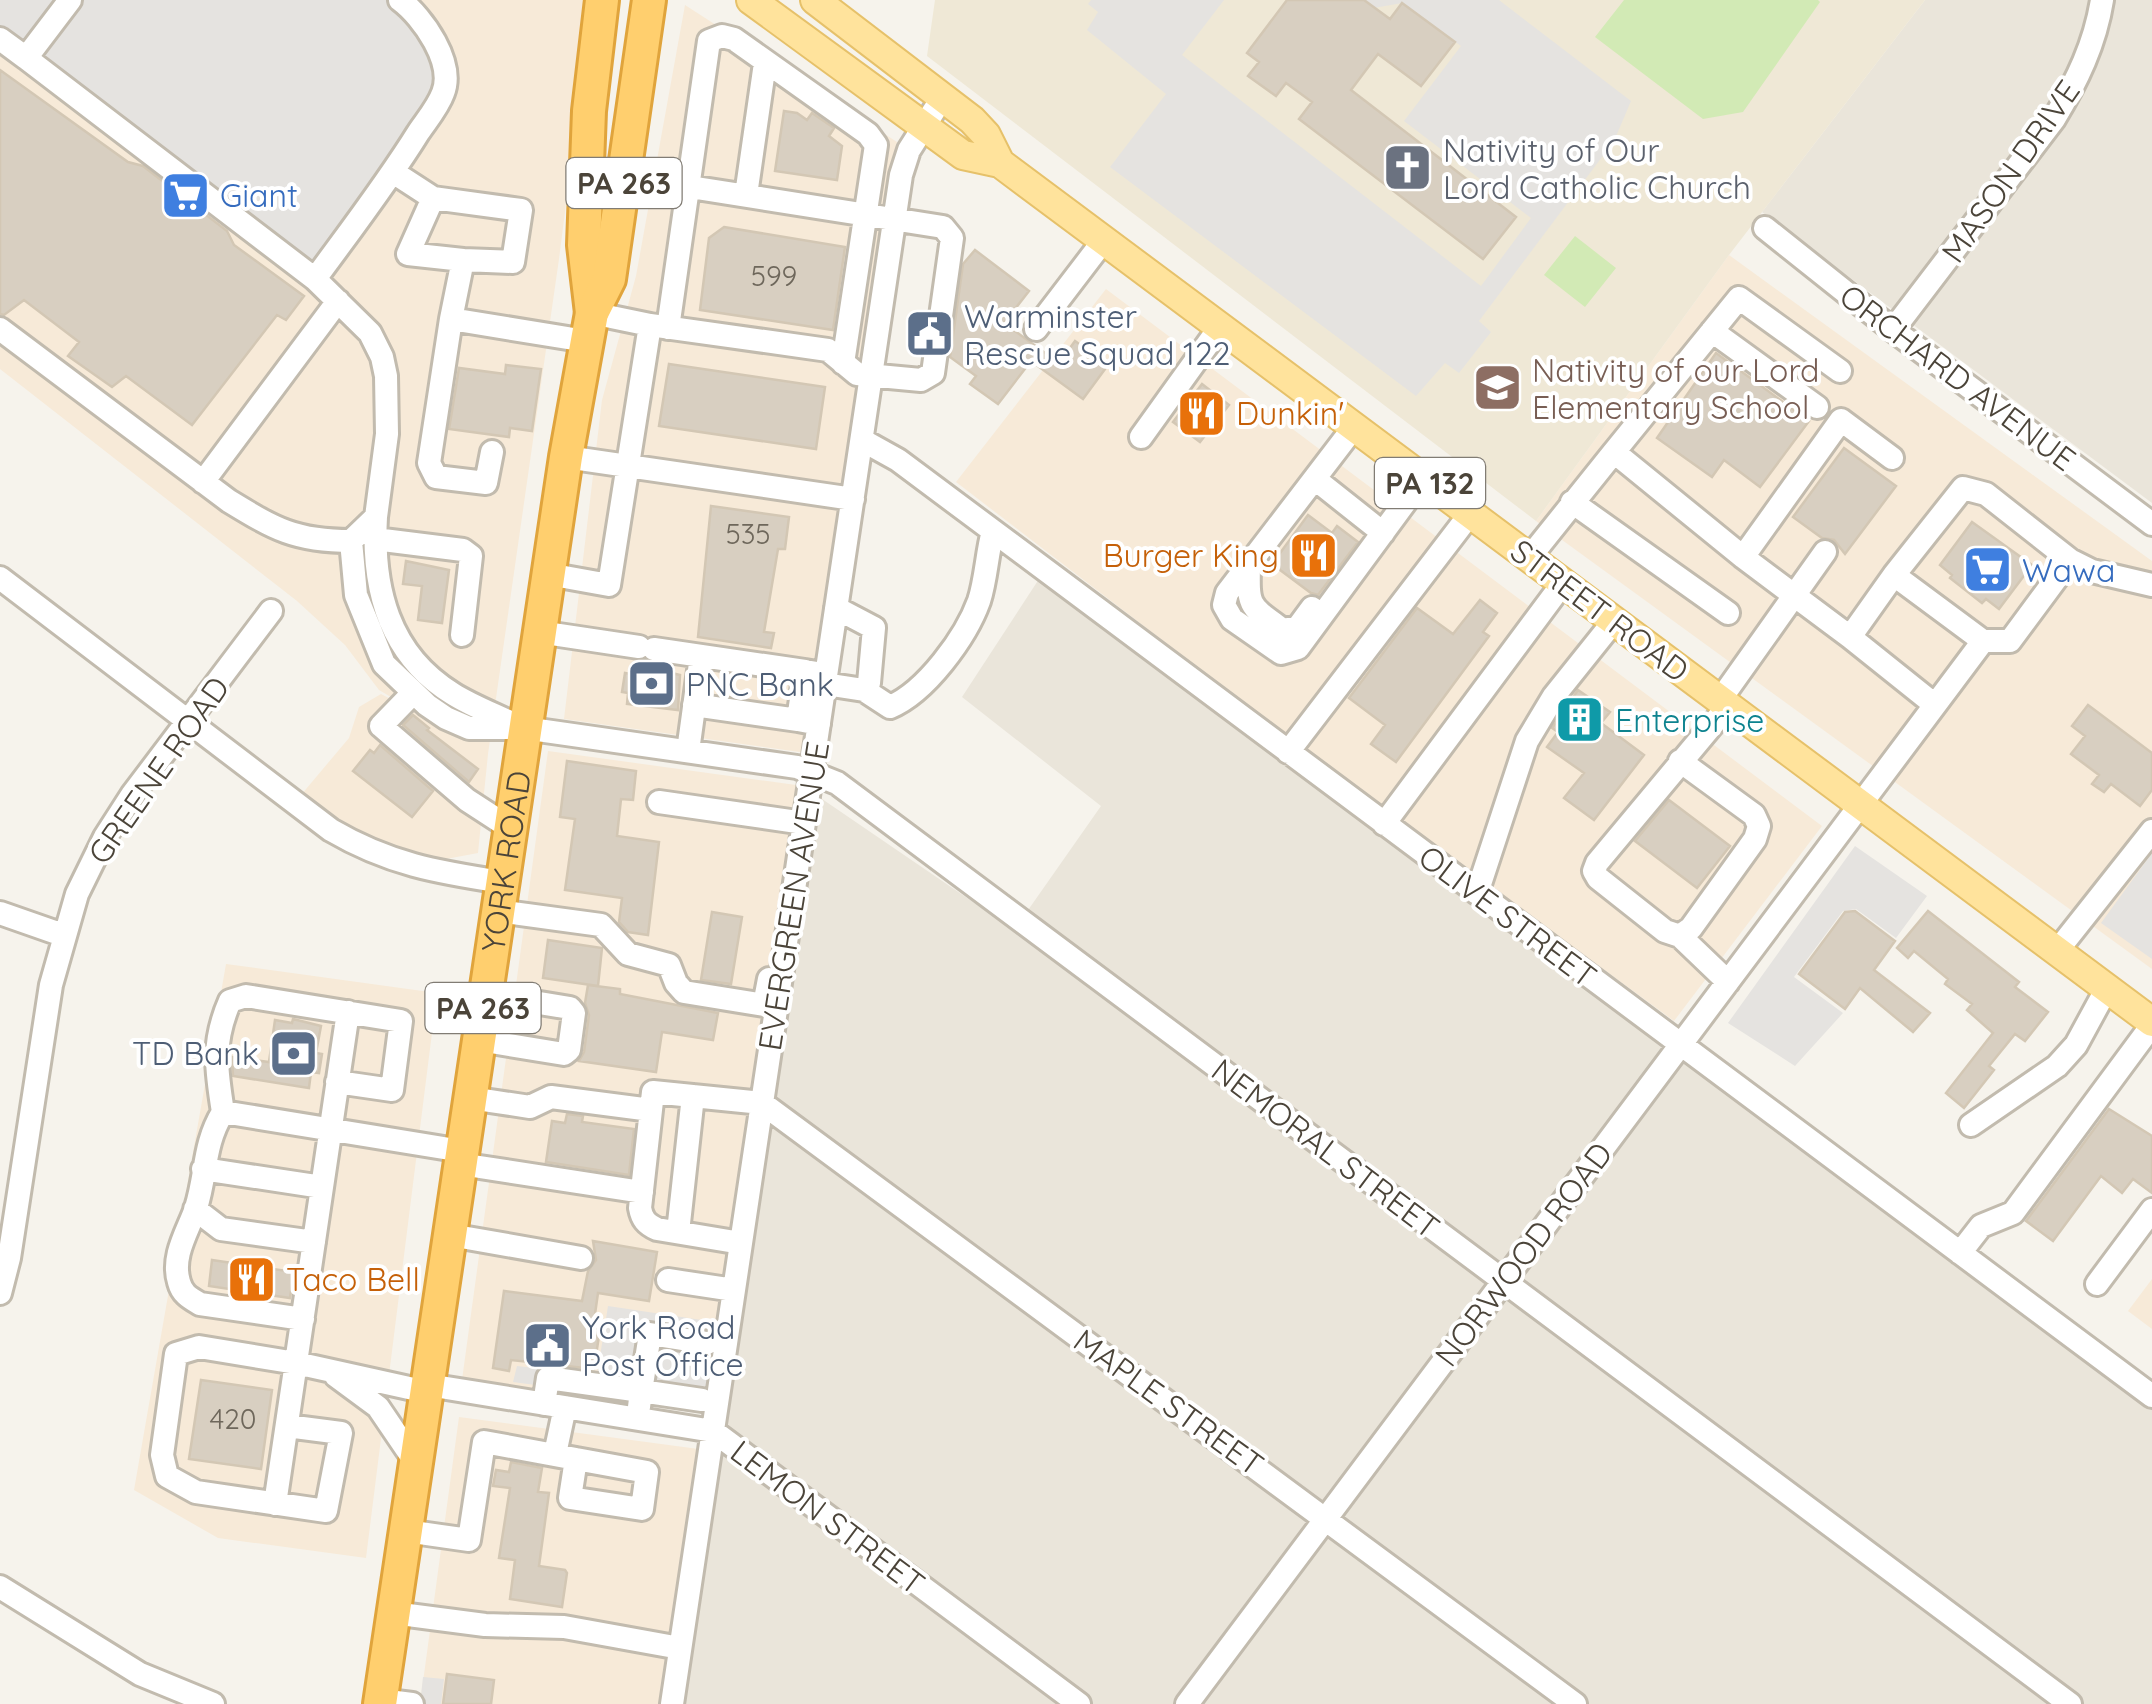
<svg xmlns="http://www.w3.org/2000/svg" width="2152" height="1704" font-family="Quicksand,sans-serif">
	<rect width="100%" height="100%" fill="#f6f3ec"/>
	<!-- residential -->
	<path fill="#eae5da" d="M1925,0H2152V503L1762,212Z
		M1039,579L2152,1409V1704H668L803,786L1014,930L1101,806L962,697Z"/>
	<!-- commercial -->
	<path fill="#f7ead8" d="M0,0H592L559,259L488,754L478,853L446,859L386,848L301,795L349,738L359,707L381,694L425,717L379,690L345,645L297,601L0,369Z
		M685,5L897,142L814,754L564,719L602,400L636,276Z
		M1729,255L2152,561V969L1536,521Z
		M1106,289L1822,826L1674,1021L1317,759L956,482Z
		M548,751L803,786L713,1415L462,1380Z
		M226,964L437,993L366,1558L218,1538L134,1490Z
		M2152,1279V1329L2128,1311Z
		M459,1417L706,1450L668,1704H420Z"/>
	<!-- education -->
	<path fill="#efe8d6" d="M935,0H1925L1729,255L1536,521L927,56Z"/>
	<!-- green -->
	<path fill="#d2eab5" d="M1624,0H1818L1820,2L1743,112L1703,119L1595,37Z
		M1575,236L1616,268L1585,307L1544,275Z"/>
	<!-- parking -->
	<path fill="#e5e3e0" d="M0,0H400L442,79L315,277L0,33Z
		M1091,0H1224L1182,55L1481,286L1531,218L1404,121L1461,46L1402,3L1374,8L1364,0H1499L1631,101L1614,141L1479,321L1491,332L1459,373L1445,363L1416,396L1110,167L1166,94L1087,30L1098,12L1088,4Z
		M1855,846L1927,896L1896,938L1856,909L1843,911L1794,977L1843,1013L1795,1066L1728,1023Z
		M2152,853V959L2101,923Z
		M608,1306L715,1322L705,1408L513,1382L517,1366L597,1375Z
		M423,1677L444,1679L441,1704H420Z"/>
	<!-- building -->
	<path fill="#d8cfc1" stroke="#d3c7b4" stroke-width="2.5" d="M1287,0H1364L1390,19L1402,3L1455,42L1421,86L1378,54L1351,90L1516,217L1483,259L1299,119L1312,102L1286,83L1276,96L1248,76L1259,62L1247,53Z
		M0,70L128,162L143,166L227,231L234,245L304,296L286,320L277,315L192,425L126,376L112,387L68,356L79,342L24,300L4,315L0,314Z
		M784,111L797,113L807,120L812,113L834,128L829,136L842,146L837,180L775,171Z
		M724,227L845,247L833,330L700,310L709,238Z
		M975,250L1029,291L1004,323L1059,363L1075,341L1108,365L1083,399L1031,361L998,404L970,384L976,376L950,357L963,264Z
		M1716,353L1809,421L1760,487L1724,460L1712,477L1657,438Z
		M669,364L825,387L816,449L659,426Z
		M506,365L541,369L532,431L510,428L509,437L449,429L459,368L505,374Z
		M1202,384L1229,405L1200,442L1173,422Z
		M1844,448L1896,486L1845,554L1834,540L1822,538L1793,517Z
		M711,506L789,517L785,549H778L764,632L774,633L771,648L698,637Z
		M1308,515L1332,533L1337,526L1358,542L1318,595L1311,593L1272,564Z
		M1972,522L2032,565L1999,609L1986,599L1982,603L1950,578L1952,575L1940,565Z
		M406,561L449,570L442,623L418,620L422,586L403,584Z
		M1480,600L1497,613L1483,632L1489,636L1396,762L1371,744L1385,725L1349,698L1417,608L1453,634Z
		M645,661L655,669L680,675L678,710L627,704L628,693L622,692L625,673L631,674L633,663Z
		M1578,690L1610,712L1601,723L1644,755L1594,820L1564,798L1584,773L1547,747L1558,732L1552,728Z
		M2088,705L2152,753V790L2140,806L2111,784L2104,792L2092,784L2099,775L2071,754L2085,736L2072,726Z
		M413,715L429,728L427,730L478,769L469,782L403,725Z
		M380,745L433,791L412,817L353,771L370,750L374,753Z
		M567,761L636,771L633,800L621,799L617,836L659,842L648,935L628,932L619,922L622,898L565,890L575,819L560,817Z
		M1669,800L1730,846L1697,888L1635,841Z
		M1855,911L1895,941L1874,970L1930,1013L1913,1032L1860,988L1845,1009L1799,974L1845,912Z
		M1928,911L2019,982L2015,987L2048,1012L2025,1041L2015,1034L1989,1066L1994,1070L1964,1108L1946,1093L1993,1033L1967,1010L1972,1004L1945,984L1948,979L1914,951L1908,958L1897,948Z
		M712,912L742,917L731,984L701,980Z
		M548,940L602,948L598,986L543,978Z
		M588,985L620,989V994L718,1013L713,1040L662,1032L656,1072L579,1061L584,1052L589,1015L585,1003Z
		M293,1019L321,1026L316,1053L322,1054L319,1073L311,1072L309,1088L233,1076L232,1057L269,1062L275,1020L292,1023Z
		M2109,1109L2152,1136V1193L2133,1179L2122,1193L2101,1176L2053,1241L2026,1221Z
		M567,1114L583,1116L582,1122L634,1129L629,1175L546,1162L552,1121L565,1123Z
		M593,1241L657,1252L649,1301L598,1293L593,1328L600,1329L594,1369L511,1360L509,1371L493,1368L504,1291L582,1301L588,1271L596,1260Z
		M212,1260L294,1272L290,1298L209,1286Z
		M201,1380L272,1390L261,1469L189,1459Z
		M511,1462L542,1468L538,1492L549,1493L539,1566L565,1570L567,1573L562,1607L510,1599L515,1560L499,1558L510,1488L493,1486L496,1470L509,1472Z
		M447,1674L494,1680L491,1704H443Z"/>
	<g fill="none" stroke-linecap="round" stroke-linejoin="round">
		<defs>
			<path id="minor" d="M0,39L26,58L70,0
				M26,58L315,279
				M393,172L433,198L408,254L463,260L451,319L586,341
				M624,181L690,187L943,227L952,238L933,373L921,380L857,374L828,350L650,325
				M746,195L765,63
				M433,198L521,210L513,262L463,260
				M1765,228L1893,330L2152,524
				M451,319L429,463L436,477L486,483L492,452
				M668,328L709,41L722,36L734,39L868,134L876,145L843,363
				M0,329L229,501C275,529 295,541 351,541L376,517L387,434L386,376L382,357L370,333L315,279C350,231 387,183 418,133C426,121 438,107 443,93C455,63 423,17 400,0
				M1036,329L1104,240
				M1893,330L2054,119C2077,81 2095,44 2102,0
				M1712,331L1817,407
				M1354,427L1227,593L1224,605L1232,619L1281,653L1298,648L1423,478
				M1141,437L1220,327
				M862,440L898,460L2152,1396
				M1614,452L1739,298L1840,371
				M566,457L853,499
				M1315,479L1383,533
				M203,482L338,301
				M1572,502L1728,613
				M376,517C372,588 388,654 453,694C472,706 496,715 516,725
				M375,539L463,550L471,556L462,635
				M351,541L356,595L384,664L427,705L446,718L469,728H524L797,767L837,783L2070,1704
				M1743,557L1841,420L1892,458
				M2070,560L2092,571L2152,585
				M1249,564C1248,607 1248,605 1283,630L1298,627L1312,608
				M548,574L609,585L650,325L592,313
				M1894,575L1963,488L1986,494L2070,560L2010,641H1983
				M0,578L331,830C389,864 437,872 502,882
				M539,632L639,647
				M1850,637L1935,705
				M654,649L805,671
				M864,690L890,707C926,692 966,637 979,601C986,580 987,553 993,531
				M413,693L381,726L467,800L510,828
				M1720,700L1825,552
				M694,705L798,720
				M819,724L798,720L805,671L823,674L825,684L864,690L869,683L874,628L836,608
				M688,751L701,656
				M1288,752L1470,514
				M1680,761L1754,815L1759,826L1755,839L1691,928L1680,936L1665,931L1598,878L1594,871L1597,863L1728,706
				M659,802L804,823
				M1384,824L1563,583
				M1477,893L1527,741L1554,696L1614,621
				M498,911L601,925L628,954L669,965L676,983L684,992L764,1005L769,979
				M0,913L63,935
				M1680,936L1728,982
				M2057,951L2152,831
				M479,1040L564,1054L569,1050L574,1013L570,1008L485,994
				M470,1098L530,1107L551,1097L651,1110
				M223,1112C216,1069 212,1042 230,1001L246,996L401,1021L392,1090L337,1082
				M1971,1125L2057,1066L2076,1045L2107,988
				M460,1164L642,1192
				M203,1169L322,1187
				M195,1209L221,1229L314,1242
				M678,1232L693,1096
				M450,1235L581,1258
				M741,1243L657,1229C646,1224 642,1219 640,1208L653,1092L762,1103L1575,1704
				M1960,1253L1981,1226L2013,1213L2152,1025
				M668,1280L734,1290
				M2097,1284L2152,1210
				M0,1293L9,1258L51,985L77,894L105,837L132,795L271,611
				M303,1319L200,1304C190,1298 182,1294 179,1282C171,1256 188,1231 196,1208C207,1173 203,1145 223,1112L462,1151
				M336,1376L378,1407L416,1463
				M428,1385L713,1431L1079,1704
				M702,1400L641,1391L650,1334L707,1343
				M544,1404L548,1378L641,1391L639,1407
				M287,1426L341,1433L326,1511L196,1492L167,1476L162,1455L176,1354L199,1347L296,1363L427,1392
				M555,1454L565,1407
				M275,1504L348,1012
				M406,1531L469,1540L484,1442L576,1459L570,1498L642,1509L647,1472L576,1459
				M0,1587L140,1674L213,1704
				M393,1613L485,1625L564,1627L680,1648
				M380,1700L412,1704
				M672,1704L901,175L909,150L942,98
				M1187,1704L1983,641L1894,575L1850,637L1743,557L1614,452L1529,558"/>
			<path id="major" d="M751,0L963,155L1000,163
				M815,0L972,120L986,135L1000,163L2152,1022"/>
			<g id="highway">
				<path d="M592,313L584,245L589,111L602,0"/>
				<path id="s1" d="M380,1704L566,457L592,313L609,279L649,0"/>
			</g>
		</defs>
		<!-- minor casing -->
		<use href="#minor" stroke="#c2bbae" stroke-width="28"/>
		<!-- major casing -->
		<use href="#major" stroke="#e6c16a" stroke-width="32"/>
		<!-- highway casing -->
		<use href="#highway" stroke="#e0a43c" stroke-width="38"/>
		<!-- minor -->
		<use href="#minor" stroke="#fff" stroke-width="22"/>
		<!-- major -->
		<use href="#major" stroke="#ffe39c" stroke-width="28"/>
		<!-- highway -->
		<use href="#highway" stroke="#ffcf6e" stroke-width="32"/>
	</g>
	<!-- icons -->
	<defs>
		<symbol id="church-square" viewBox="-11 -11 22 22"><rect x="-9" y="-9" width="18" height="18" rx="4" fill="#6b7280" stroke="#fff"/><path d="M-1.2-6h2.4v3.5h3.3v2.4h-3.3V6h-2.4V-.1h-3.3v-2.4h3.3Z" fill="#fff"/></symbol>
		<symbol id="supermarket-square" viewBox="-11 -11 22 22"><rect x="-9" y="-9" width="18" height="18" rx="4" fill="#3f7fe0" stroke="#fff"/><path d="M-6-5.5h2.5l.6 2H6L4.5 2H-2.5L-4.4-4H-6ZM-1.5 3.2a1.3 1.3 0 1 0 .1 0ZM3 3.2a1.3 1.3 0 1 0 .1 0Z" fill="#fff"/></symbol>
		<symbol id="civic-square" viewBox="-11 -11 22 22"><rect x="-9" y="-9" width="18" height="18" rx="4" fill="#5c6f8a" stroke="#fff"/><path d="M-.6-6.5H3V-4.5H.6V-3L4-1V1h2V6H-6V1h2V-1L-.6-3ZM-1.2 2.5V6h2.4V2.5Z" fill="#fff"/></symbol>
		<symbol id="school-square" viewBox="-11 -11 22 22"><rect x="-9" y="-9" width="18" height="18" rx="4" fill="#8d6e63" stroke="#fff"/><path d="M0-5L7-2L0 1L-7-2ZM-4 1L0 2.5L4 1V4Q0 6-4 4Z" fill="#fff"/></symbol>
		<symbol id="restaurant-square" viewBox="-11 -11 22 22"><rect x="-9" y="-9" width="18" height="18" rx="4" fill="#e8710a" stroke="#fff"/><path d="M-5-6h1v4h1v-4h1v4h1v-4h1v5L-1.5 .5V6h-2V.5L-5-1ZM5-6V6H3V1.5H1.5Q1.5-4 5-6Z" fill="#fff"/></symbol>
		<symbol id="bank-square" viewBox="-11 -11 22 22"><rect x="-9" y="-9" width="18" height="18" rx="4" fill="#5c6f8a" stroke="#fff"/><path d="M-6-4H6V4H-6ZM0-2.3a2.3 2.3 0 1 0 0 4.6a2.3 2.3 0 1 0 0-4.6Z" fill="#fff"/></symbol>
		<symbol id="building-square" viewBox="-11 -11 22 22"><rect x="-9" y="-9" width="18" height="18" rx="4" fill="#0f9aa8" stroke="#fff"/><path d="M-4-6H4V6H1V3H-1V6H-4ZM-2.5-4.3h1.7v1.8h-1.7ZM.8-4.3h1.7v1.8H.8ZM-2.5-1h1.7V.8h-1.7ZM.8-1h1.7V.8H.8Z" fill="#fff"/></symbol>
	</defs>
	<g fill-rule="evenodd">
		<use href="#church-square" x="1380" y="140" width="55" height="55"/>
		<use href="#supermarket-square" x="158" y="168" width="55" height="55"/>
		<use href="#civic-square" x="902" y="306" width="55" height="55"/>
		<use href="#school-square" x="1470" y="360" width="55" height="55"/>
		<use href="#restaurant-square" x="1174" y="386" width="55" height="55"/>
		<use href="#restaurant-square" x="1286" y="528" width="55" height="55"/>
		<use href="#supermarket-square" x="1960" y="542" width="55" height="55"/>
		<use href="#bank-square" x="624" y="656" width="55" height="55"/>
		<use href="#building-square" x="1552" y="692" width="55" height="55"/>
		<use href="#bank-square" x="266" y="1026" width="55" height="55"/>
		<use href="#restaurant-square" x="224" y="1252" width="55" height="55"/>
		<use href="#civic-square" x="520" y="1318" width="55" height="55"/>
	</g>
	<g text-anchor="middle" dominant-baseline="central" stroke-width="8" stroke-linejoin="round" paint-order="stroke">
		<!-- number labels -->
		<g font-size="28" fill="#6e675b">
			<text x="774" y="275">599</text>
			<text x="748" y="533">535</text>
			<text x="233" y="1418">420</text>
		</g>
		<!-- shield labels -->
		<g fill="#fff" stroke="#817c74" stroke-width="2.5">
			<rect x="566.5" y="158" width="115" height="50" rx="8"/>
			<rect x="1375" y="458" width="110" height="50" rx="8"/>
			<rect x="425.5" y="983" width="115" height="50" rx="8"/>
		</g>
		<g font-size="30" font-weight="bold" fill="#4b4439">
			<text x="624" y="183">PA 263</text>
			<text x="1430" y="483">PA 132</text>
			<text x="483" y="1008">PA 263</text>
		</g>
		<!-- worship labels -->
		<g font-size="32" fill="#5b616d" stroke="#fff" text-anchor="start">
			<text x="1443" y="150">Nativity of Our<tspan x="1443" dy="37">Lord Catholic Church</tspan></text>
		</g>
		<!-- street labels -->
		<g font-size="32" fill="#4b4439" stroke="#fff">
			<text transform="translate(2010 171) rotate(-55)">MASON DRIVE</text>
			<text transform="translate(1958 377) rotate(37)">ORCHARD AVENUE</text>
			<text transform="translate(1600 610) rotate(37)">STREET ROAD</text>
			<text transform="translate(158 770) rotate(-55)">GREENE ROAD</text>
			<text stroke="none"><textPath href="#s1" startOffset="852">YORK ROAD</textPath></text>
			<text transform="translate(793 896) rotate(-81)">EVERGREEN AVENUE</text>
			<text transform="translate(1508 916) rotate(37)">OLIVE STREET</text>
			<text transform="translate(1326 1148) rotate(37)">NEMORAL STREET</text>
			<text transform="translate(1523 1254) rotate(-53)">NORWOOD ROAD</text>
			<text transform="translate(1169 1402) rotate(36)">MAPLE STREET</text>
			<text transform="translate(828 1517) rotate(37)">LEMON STREET</text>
		</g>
		<!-- shop labels -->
		<g font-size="32" fill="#366cbe" stroke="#fff" text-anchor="start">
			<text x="220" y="195">Giant</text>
			<text x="2022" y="570">Wawa</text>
		</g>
		<!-- service labels -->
		<g font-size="32" fill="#4e5e75" stroke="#fff" text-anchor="start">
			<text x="964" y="316">Warminster<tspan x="964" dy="37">Rescue Squad 122</tspan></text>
			<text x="686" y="684">PNC Bank</text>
			<text x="259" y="1053" text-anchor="end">TD Bank</text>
			<text x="582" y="1327">York Road<tspan x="582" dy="37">Post Office</tspan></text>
		</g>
		<!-- education labels -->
		<g font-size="32" fill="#785e54" stroke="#fff" text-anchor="start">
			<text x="1532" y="370">Nativity of our Lord<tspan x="1532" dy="37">Elementary School</tspan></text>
		</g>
		<!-- food labels -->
		<g font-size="32" fill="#c56008" stroke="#fff" text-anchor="start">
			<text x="1236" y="413">Dunkin'</text>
			<text x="1279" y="555" text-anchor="end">Burger King</text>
			<text x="286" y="1279">Taco Bell</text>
		</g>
		<!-- culture labels -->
		<g font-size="32" fill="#0d838f" stroke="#fff" text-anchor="start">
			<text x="1615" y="720">Enterprise</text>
		</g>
	</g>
</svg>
